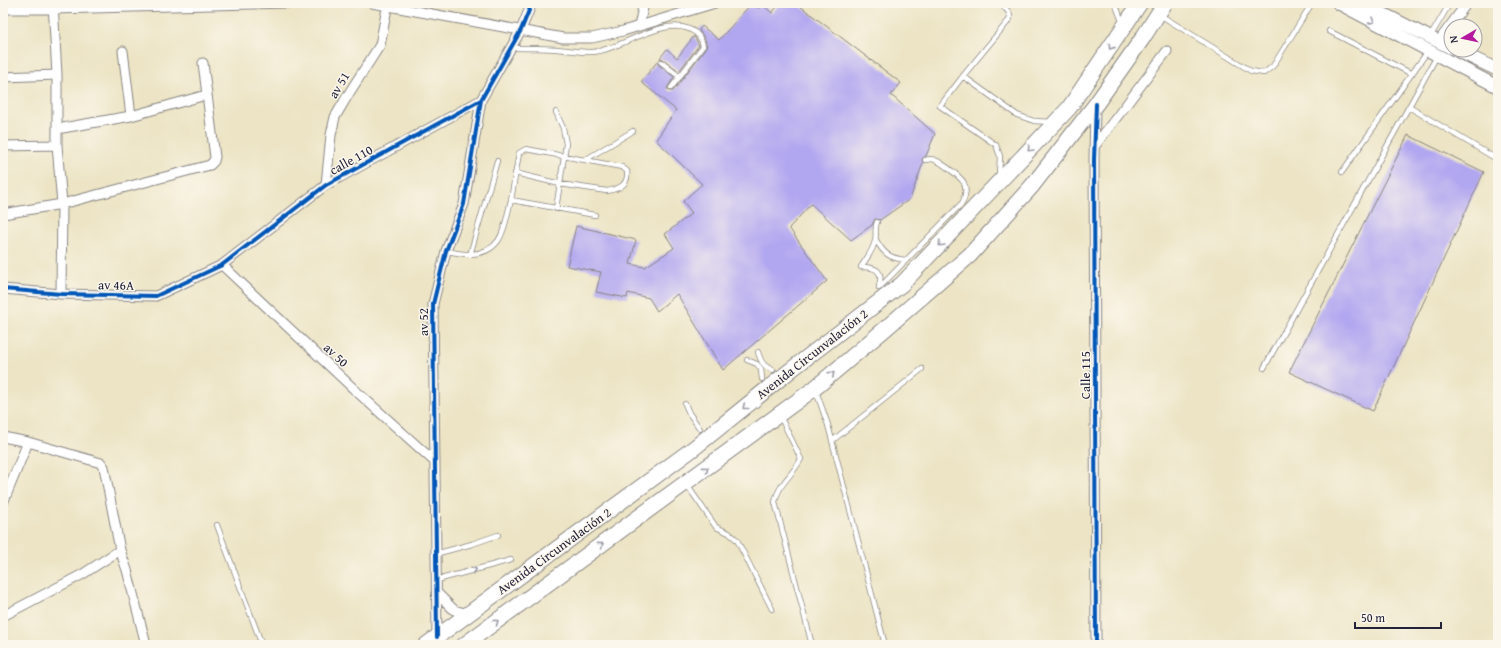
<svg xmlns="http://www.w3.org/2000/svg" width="1501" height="648" font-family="'Gentium Book Plus',serif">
	<rect width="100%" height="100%" fill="#fbf7ec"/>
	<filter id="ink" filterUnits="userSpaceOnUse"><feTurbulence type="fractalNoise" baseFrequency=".025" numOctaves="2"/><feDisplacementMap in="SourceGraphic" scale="8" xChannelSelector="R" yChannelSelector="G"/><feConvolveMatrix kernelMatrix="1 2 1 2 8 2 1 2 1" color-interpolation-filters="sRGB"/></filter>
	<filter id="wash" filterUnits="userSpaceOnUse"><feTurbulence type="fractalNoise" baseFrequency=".012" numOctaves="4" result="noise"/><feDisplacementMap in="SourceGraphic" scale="16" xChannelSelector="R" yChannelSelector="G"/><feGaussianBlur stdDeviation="0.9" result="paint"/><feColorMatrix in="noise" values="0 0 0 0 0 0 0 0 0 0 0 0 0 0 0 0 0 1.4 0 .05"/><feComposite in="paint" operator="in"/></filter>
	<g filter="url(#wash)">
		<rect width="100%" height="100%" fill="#ece4c4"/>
		<g id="blocks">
			<!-- building -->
			<path fill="#b1a6f0" d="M780,3H796L901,83L891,95L935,134L926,156L922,159L923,163L910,199L880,220L875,219L872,225L851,240L811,204L789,228L827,281L723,370L677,294L657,311L649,298L628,293L627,298L596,292L601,272L567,266L576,226L636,240L630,264L645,267L674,248L665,234L692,213L683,201L702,184L656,140L676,110L641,82L657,62L659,65L674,77L667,88L669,91H673L707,47L705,39L699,30L702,26L719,40L751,4L759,8L763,5L772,13Z
				M694,36L699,45L679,71L663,59L660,58L667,49L677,58Z
				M1408,135L1484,172L1373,411L1289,372Z"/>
		</g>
	</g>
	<g filter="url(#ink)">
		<use href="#blocks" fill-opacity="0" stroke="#878380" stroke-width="1"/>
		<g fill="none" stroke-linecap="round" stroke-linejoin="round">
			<defs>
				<path id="service" d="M1115,3L1123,24
					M1160,15L1251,71L1264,73L1273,66L1312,3
					M1329,31L1412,74
					M1430,37L1450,3
					M511,48C526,48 541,48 557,49C568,50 580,52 591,52C621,51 668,11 696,33C700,37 702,40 703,46L671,88
					M661,62L680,77
					M963,76L1010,19C1011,10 1003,7 996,3
					M1409,107L1495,158
					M556,112L563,128L566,144L556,209
					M585,160L633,131
					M1342,172L1428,51
					M999,175L1000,156L996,145L940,106L963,76L1017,115L1034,121L1052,122
					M511,200L519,153L526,149L622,167L627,171C629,185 619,189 607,191L560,184L515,173
					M876,240C884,254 889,258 906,260
					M446,251C454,252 463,255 471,254C504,252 504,227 511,200L595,215
					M470,255L497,161
					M861,267C866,259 873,251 875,241C877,234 874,229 877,222
					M861,267C875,267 884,270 879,286
					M879,288L963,202C965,196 967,190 964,183C961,177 938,159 931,159C929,159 927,160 925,160
					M758,352C761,362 763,366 773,370
					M747,360L757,364L761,369L762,379
					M1264,368L1437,56
					M816,391L828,425L885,645
					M685,404L689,413L700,429
					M780,416L801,459C793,475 778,484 775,502L812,645
					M832,441L922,369
					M687,485L716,527L729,533L737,540L772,609
					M217,525L262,645
					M435,554L472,544L498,535
					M437,580L511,560"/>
				<path id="minor" d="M53,3L57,75V145L62,204L61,294
					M372,3L563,38H592L623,31L715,3
					M3,9H54L288,3
					M639,26L644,3
					M1438,42L1467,3
					M123,51L131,116
					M3,77L57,75
					M1095,105L1094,160L1096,645
					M57,129L131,116L206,95
					M3,146L57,145
					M1094,147L1167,51
					M326,185L331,135L335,117L351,90L380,45L388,3
					M3,214L62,204L210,165L214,161L215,157L203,63
					M222,265L356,391L435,462
					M3,289L61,294L156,296L222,265L326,185L481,100
					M3,437L28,442L101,463L104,467L120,550L127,570L146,645
					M3,503L28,442
					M437,593L454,610L468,614
					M3,616L83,574L120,550
					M437,637L433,304L446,251L464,204L481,100L521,30L532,3"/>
				<path id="tertiary" d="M1338,3L1498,87
					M1362,3L1451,48
					M1456,50L1498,70"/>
				<path id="trunk" d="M426,645L694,448L792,369L902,284L1069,108L1140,3
					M464,645L815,388L885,329L970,255L1032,186L1096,104L1142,39L1165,3"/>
			</defs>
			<!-- service casing -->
			<use href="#service" stroke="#878380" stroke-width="6"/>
			<!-- minor casing -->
			<use href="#minor" stroke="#878380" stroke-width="11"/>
			<!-- tertiary casing -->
			<use href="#tertiary" stroke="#878380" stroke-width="14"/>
			<!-- trunk casing -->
			<use href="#trunk" stroke="#878380" stroke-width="17"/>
			<!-- service -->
			<use href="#service" stroke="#fff" stroke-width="4.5"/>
			<!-- minor -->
			<use href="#minor" stroke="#fff" stroke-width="9"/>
			<!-- tertiary -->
			<use href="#tertiary" stroke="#fff" stroke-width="12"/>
			<!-- trunk -->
			<use href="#trunk" stroke="#fff" stroke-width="15"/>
			<defs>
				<path id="cycleway" d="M1096,104L1094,160L1096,645
					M3,289L61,294L156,296L222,265L326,185L481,100
					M437,637L433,304L446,251L464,204L481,100L521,30L532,3"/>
			</defs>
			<!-- cycleway casing -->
			<use href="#cycleway" stroke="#fbf7ec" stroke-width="6"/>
			<!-- cycleway -->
			<use href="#cycleway" stroke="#0057b8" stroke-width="4"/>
		</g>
		<!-- one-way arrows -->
		<defs><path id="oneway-chevron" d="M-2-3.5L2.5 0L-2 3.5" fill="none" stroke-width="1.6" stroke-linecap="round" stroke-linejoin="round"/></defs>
		<g stroke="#9c9ca7">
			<use href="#oneway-chevron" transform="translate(1372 21) rotate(28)"/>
			<use href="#oneway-chevron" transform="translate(1111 47) rotate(125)"/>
			<use href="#oneway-chevron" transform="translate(1030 149) rotate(133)"/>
			<use href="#oneway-chevron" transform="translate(941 244) rotate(134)"/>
			<use href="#oneway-chevron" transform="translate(832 374) rotate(-40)"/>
			<use href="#oneway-chevron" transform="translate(745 407) rotate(141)"/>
			<use href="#oneway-chevron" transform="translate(706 469) rotate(-36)"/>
			<use href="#oneway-chevron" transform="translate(601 545) rotate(-36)"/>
			<use href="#oneway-chevron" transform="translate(474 570) rotate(-15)"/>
			<use href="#oneway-chevron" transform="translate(496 622) rotate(-36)"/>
		</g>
	</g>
	<g text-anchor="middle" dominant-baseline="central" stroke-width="3" stroke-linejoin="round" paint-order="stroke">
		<!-- street labels -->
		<g font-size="13" fill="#22223b" stroke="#fbf7ec">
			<text transform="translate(339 85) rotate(-59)">av 51</text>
			<text transform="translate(351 160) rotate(-29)">calle 110</text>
			<text transform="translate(116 285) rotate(1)">av 46A</text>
			<text transform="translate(423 322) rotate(-90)">av 52</text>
			<text transform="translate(812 354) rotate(-38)">Avenida Circunvalación 2</text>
			<text transform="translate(336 355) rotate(43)">av 50</text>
			<text transform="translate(1085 375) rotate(-90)">Calle 115</text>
			<text transform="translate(554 551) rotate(-36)">Avenida Circunvalación 2</text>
		</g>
	</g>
	<!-- margin -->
	<rect width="1501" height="648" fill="none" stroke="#fbf7ec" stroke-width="16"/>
	<!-- north arrow -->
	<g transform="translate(1463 38) rotate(261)"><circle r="19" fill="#fbf7ec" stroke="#a4a2a5"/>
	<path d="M0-3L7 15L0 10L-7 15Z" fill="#b5179e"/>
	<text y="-6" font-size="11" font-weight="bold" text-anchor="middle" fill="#22223b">N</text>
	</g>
	<!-- scale -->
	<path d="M1355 622v6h86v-6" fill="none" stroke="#22223b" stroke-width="2"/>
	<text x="1361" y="622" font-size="12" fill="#22223b" stroke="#fbf7ec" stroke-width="3" paint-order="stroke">50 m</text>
</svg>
